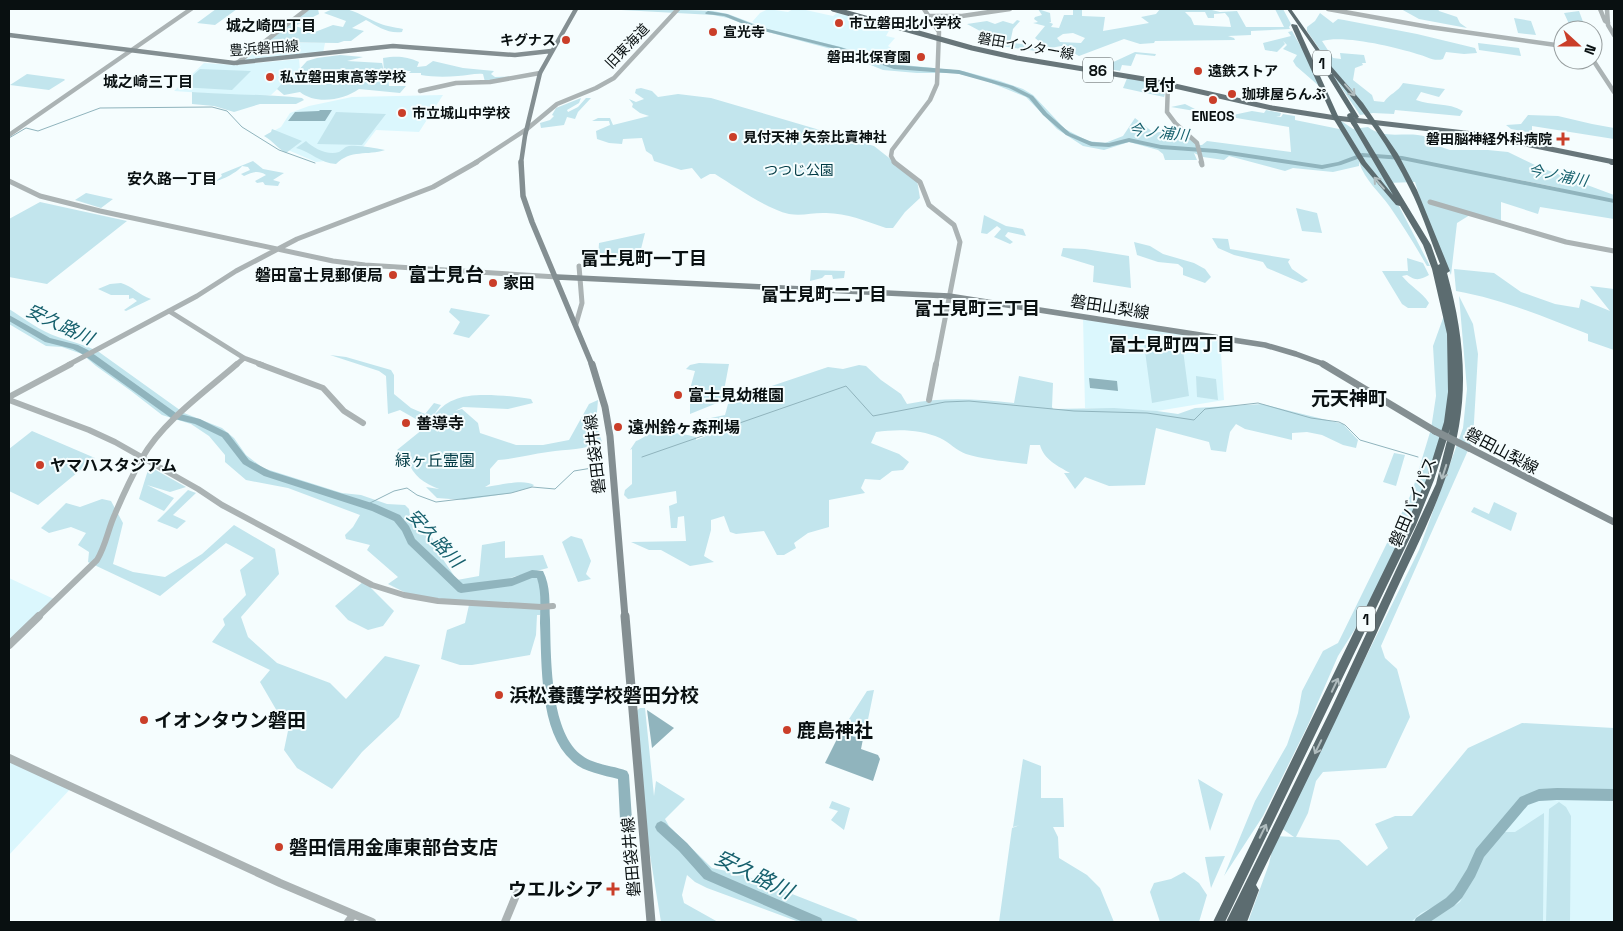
<svg xmlns="http://www.w3.org/2000/svg" width="1623" height="931" font-family="'Space Grotesk','Noto Sans JP',sans-serif">
	<rect width="100%" height="100%" fill="#f5fdfe"/>
	<!-- built -->
	<path fill="#dbf7fd" d="M768,9L788,12L793,9H801L833,16L837,13L891,27L886,36L895,38L888,46L891,48L880,59L769,29L752,22L760,13Z
		M263,43H325L323,53L237,63Z
		M299,59L300,70L292,75L271,95L247,96L174,91L204,63L236,65Z
		M443,95L419,132L376,130L361,150L335,160L316,162L288,150L266,137V135L281,127L290,113L309,106L352,97Z
		M1083,317L1220,338L1224,400L1157,411L1085,408Z
		M9,578L56,600L9,645Z
		M9,758L73,786L9,855Z
		M1575,784L1614,790V922H1400L1522,801Z"/>
	<!-- green -->
	<path fill="#c2e5ed" fill-rule="evenodd" d="M216,9H237L215,25L197,23Z
		M309,9H318L319,14L295,26L315,32L333,25L343,27L346,21L324,13C343,2 358,14 376,22C384,26 394,27 403,29L402,32C388,34 377,26 366,20L352,28L364,31L351,41H344L338,43L266,42Z
		M603,9H658L713,11L728,14L768,29L841,47L894,64L963,71L1000,81L1023,89L1033,95L1065,129L1088,141L1105,143L1123,136L1135,118L1154,133L1170,130L1175,135L1186,133L1198,145H1202L1207,141L1291,152L1289,127L1171,107L1185,104L1195,109L1233,115L1252,111L1264,113L1266,110L1281,113L1280,116H1276L1281,117L1283,114L1295,116V120L1344,130L1340,120L1353,129L1368,127C1386,141 1407,130 1427,137L1426,142L1450,150H1488L1508,152L1539,167L1614,195V219L1540,207L1538,214L1501,202V222L1473,213L1457,223L1451,275L1429,228L1415,182L1387,183L1430,266H1427C1415,245 1403,226 1390,207C1379,191 1365,181 1359,162V166L1333,172L1293,168L1285,171L1229,156L1224,160L1203,157L1194,153L1197,160H1165L1163,154L1158,150L1129,142L1104,150L1083,146L1057,129L1026,97L984,80L956,73H917L883,70L831,49L756,29L728,18L713,15ZM1484,175L1505,177L1555,187L1606,201Z
		M1038,9L1050,13L1051,22H1049L1053,24L1051,27L1059,28L1064,15H1073V10H1082V16L1105,17L1103,31L1149,23L1141,17L1156,14L1160,9H1208L1220,12L1237,11L1246,27H1284L1275,9H1283L1291,24L1289,27L1290,29L1251,31V35L1228,36L1234,38L1235,40L1155,41L1154,43L1140,44L1124,39L1079,56L1061,46L1036,51L1001,46L993,38L967,24L987,21L995,24L1003,21L1013,24L1017,20L1020,21L1013,29L1010,43L1041,45V43L1035,38L1045,26L1033,23L1038,22L1034,19L1035,17L1042,15ZM1185,12H1205L1208,18H1214V14L1225,13L1229,18L1231,27L1194,25L1191,18ZM1063,34L1073,33L1085,38L1081,43L1060,42L1057,38Z
		M1401,9H1438L1439,11L1457,17L1460,23L1467,28L1419,19Z
		M1579,11L1585,27L1570,26L1564,13Z
		M1320,13L1333,23L1338,19L1344,20L1417,34L1475,48L1477,53L1464,54L1446,52L1443,59C1434,62 1426,56 1417,54C1394,47 1345,35 1322,41L1333,58L1341,59L1340,53L1364,55L1366,63H1362L1363,65L1355,68L1353,80L1372,95L1374,101L1384,102C1389,94 1398,92 1403,83L1445,89L1439,97L1421,92L1416,100C1431,106 1448,102 1463,111L1460,116L1395,110L1394,114L1373,113L1360,115L1328,68L1325,57L1307,31V27L1315,21Z
		M1514,18L1531,21L1536,35L1518,33Z
		M1292,31L1301,47L1306,49L1319,86L1296,66L1293,61L1297,55L1283,49L1287,45L1283,41L1285,44L1277,52L1265,50L1263,43L1291,36L1288,32Z
		M1478,43L1519,48L1521,56L1479,50Z
		M1135,52L1156,54L1155,56L1136,54L1131,66L1122,65L1120,71L1109,69L1107,65Z
		M340,55L363,57L347,61L382,63L384,71L383,58C396,56 406,56 419,62L417,67L426,66L433,61L463,68L494,71L491,74L495,77L520,76L485,82L483,74C475,73 467,76 458,76C446,77 432,77 421,75V73H409L411,71H406L397,79L403,70L399,68L388,77L389,86H406L400,93L359,89C344,100 316,105 300,92L284,95L277,89L283,82L297,72L307,61L317,58Z
		M200,69L251,71L232,90L180,87Z
		M27,74L64,79L65,80L49,90L10,85Z
		M1128,76L1168,84L1164,97L1123,88Z
		M641,88L652,91L658,97L678,94L711,98L874,146L917,180L920,198L905,212L893,228H886C866,221 844,212 823,213C811,213 802,216 789,214C765,208 736,187 715,174H710L701,179L692,168L681,170L654,161L652,155L646,151L642,138L623,139L622,144L609,143L597,139L596,131L610,125L609,121H592L598,118H610L613,125L649,116L640,113L632,107L633,104L629,99L636,102L644,99L635,93L636,89Z
		M192,92C229,95 266,94 302,98L304,100L296,104H260L234,112L214,106L192,104Z
		M581,98L579,103L567,110L568,112L578,107L586,98H591L578,112L575,119L567,117L564,125L541,128L540,123L550,120L554,116L552,115L556,108Z
		M336,112L386,114L362,145L317,144Z
		M1528,115L1558,116L1592,124L1614,128V139L1532,126V133L1511,129L1506,125L1521,124Z
		M272,129L302,141L286,153C277,148 273,141 264,136L271,132Z
		M306,141C313,148 328,156 339,152C343,150 344,147 349,146C361,145 373,148 385,150C367,156 351,149 336,164C320,163 311,152 296,148Z
		M253,161L263,169L284,173L273,180L280,182L278,186L265,185L263,182L257,183L255,181L266,175C258,170 253,172 244,176L241,174L250,170L248,167L242,166C238,172 222,180 216,181L222,176L221,174Z
		M86,193L113,199L101,208L75,200Z
		M40,202L127,221L47,284L9,277V219Z
		M1296,208L1317,213L1322,233L1302,231Z
		M984,215L1006,226L1023,229L1026,236L1008,232L1005,236L1013,242L1010,244L994,237L1001,229L997,226L987,234L981,233Z
		M645,233L638,261L598,259L599,243Z
		M1212,238L1228,239L1230,249L1290,259L1288,262L1292,269L1308,280L1302,283L1267,268L1263,262L1234,255L1218,248Z
		M1134,242L1150,246L1163,254L1194,263L1205,269L1211,277L1205,283L1183,275V268L1178,264L1158,262L1137,255Z
		M1063,248L1085,249L1129,256L1131,288L1093,282L1094,266L1061,256Z
		M1407,258L1423,263L1429,275C1420,280 1416,281 1407,275L1402,276C1410,286 1422,292 1429,303L1426,308H1408L1402,304L1382,271H1408Z
		M1454,269L1494,273L1521,292L1555,304L1579,308L1581,299L1610,311L1590,286L1614,289V350L1588,341V334C1544,317 1502,299 1456,291Z
		M811,270L845,271L844,278L833,279L832,275H825L822,278L810,281Z
		M121,283C132,286 139,295 151,299L126,311L124,310L137,301L133,298L129,299V295H111L98,289L110,284Z
		M1459,296L1473,324L1478,354L1473,439L1381,646L1385,658L1397,669L1410,717L1386,768L1323,772L1316,781L1308,813L1296,837L1339,840L1367,866L1388,848L1375,824L1395,816H1412L1468,748L1522,723L1614,728V794L1554,789L1521,805L1486,844L1457,889L1443,902L1421,913L1411,922H1248L1269,864L1275,836L1294,837L1281,828L1419,550L1463,428L1467,389Z
		M451,308L490,315L469,338L453,334L460,322L449,312Z
		M9,309C25,319 40,331 58,337C72,342 86,345 99,352L184,413L222,428L234,438L246,455L263,468L342,493L361,495L387,504L405,505L409,509L411,522L432,537L438,552L457,580L479,576L482,545L505,541V558L543,555L548,568L509,578L532,574L542,578L546,598L540,615H537L536,635L530,655L472,665H460L441,659L447,630L465,623L469,605L406,593L388,584L398,577L367,550L370,545L346,539L345,535L353,527L360,515L288,488L246,480L225,462V455L209,436L191,424L162,415L131,391L96,366L82,354L62,347L46,346L9,324Z
		M1446,310L1451,401L1427,487L1381,588L1338,656L1308,725L1263,816L1224,876L1255,801L1287,745L1298,713L1302,691L1323,651L1338,643L1412,492L1431,429L1436,396L1433,346Z
		M1144,344L1183,350L1189,396L1152,403Z
		M330,355L346,357L391,370L394,375V394L411,408L425,414L434,403L441,405L433,416C439,410 445,403 454,400C471,391 512,396 531,399L533,403L508,409L463,407L455,411L462,409L478,423L480,433L516,445H543L569,440L589,404L598,400L596,424L602,442C585,450 567,449 548,452C531,454 515,459 498,460L490,469V484L485,487C498,486 523,478 534,485L532,487L511,493L464,500L437,498L426,487L439,489C424,483 413,476 408,461L398,456L397,450L423,429L431,420L421,422L400,410L388,414L386,376L379,371Z
		M699,363L729,364L722,401L690,414V389L695,371L686,369L690,365Z
		M859,365L866,366L881,380L901,394L907,404C943,397 977,399 1014,403L1019,376L1053,383L1052,407L1053,409L1114,408L1157,411L1178,414L1195,408L1262,404L1343,424L1358,440L1356,448L1343,445L1322,435L1307,432L1292,433V440L1245,429L1236,424L1230,432L1226,452L1211,450L1209,442L1156,428L1145,485L1109,486L1085,477L1075,489L1064,473H1070C1058,466 1044,460 1040,445H1030L1027,464C1009,462 982,459 966,454C957,451 949,442 940,438C920,429 897,429 876,432L871,443L899,454L909,462L903,470L892,471L880,480L865,479L861,488L865,493L829,500V527L808,533L794,543L796,548L784,555H777L764,531L736,534L730,532L724,516L711,520V530L704,556L714,562L690,566L661,550H649L631,542L686,541L684,516L678,517L677,528H671L669,506L677,503L676,491L628,499L624,495L625,490L632,484V449L630,450L636,441C642,439 645,435 651,434C665,430 683,434 696,437V440L711,434L701,420L725,415L728,404L740,401L739,397L828,367L843,369Z
		M1196,376L1216,379L1218,400L1197,397Z
		M32,431L95,458L38,505L9,491V449Z
		M1394,453L1405,455L1396,486L1383,482Z
		M154,469L186,487L170,492L147,485L174,498L164,511L139,499L148,470Z
		M188,490L196,493L173,515L186,521L177,529L157,521Z
		M102,499L111,501L123,523L113,564L133,572L165,577L202,554L234,525L275,549L279,574L241,617L248,637L277,663L330,683L346,699L385,656L420,665L399,717L362,752L332,789L297,768L284,750L289,726L281,718L260,682L270,670L212,642L225,625L223,619L246,595L240,570L254,558L226,543L160,596L88,562L89,552L78,545L86,533L71,527L49,533L41,528L66,503L80,507Z
		M1494,502L1517,513L1511,531L1471,512L1474,507L1489,514Z
		M571,536L582,539L591,561L586,574L591,579L578,582L562,542Z
		M364,581L394,611L383,626L368,630L348,620L335,606Z
		M874,690L864,739L840,733L867,691Z
		M640,708H645L654,796L656,781L685,799L665,819L669,826L712,868L741,874L856,919L859,922H799L707,888L695,882L687,875L682,895L684,903L718,922H661L640,794L633,714Z
		M1023,759L1041,766V798H1063L1064,827H1053L1058,837L1059,858L1087,875L1100,888L1114,922H999L1012,828L1020,825L1013,827Z
		M1198,779L1223,794L1210,831Z
		M832,801L850,808L844,830L831,820L838,811L829,808Z
		M1559,802L1566,807L1571,816L1570,922H1546L1549,809Z
		M1544,813L1543,922H1430L1460,902L1484,856L1504,832H1515Z
		M1225,856L1211,888L1205,857Z
		M1184,872L1199,883L1207,895L1199,922H1160L1150,892L1154,883L1171,879Z"/>
	<!-- water -->
	<path fill="#90b4bd" d="M320,110H332L325,121H288L295,112L319,111Z
		M1089,378L1117,381L1118,391L1090,388Z
		M647,710L674,728L652,748Z
		M840,733L863,739L861,749L878,755L880,759L873,781L825,763Z"/>
	<g fill="none" stroke-linecap="round" stroke-linejoin="round">
		<!-- stream -->
		<path stroke="#90b4bd" stroke-width="1" d="M9,138L26,128L38,131L100,108L212,107L227,111L242,127L279,150L315,163
			M642,457L846,386L873,416L945,402L969,401L1074,411L1147,413L1194,420L1205,409L1258,403L1311,418L1339,422L1345,425L1360,440L1418,457
			M366,505L394,491L407,488L417,495L436,502L511,493L532,487L555,489L574,471L598,467"/>
		<!-- river -->
		<path fill="#90b4bd" fill-rule="evenodd" d="M708,11L727,14L760,27L840,47L895,65L959,70L1013,86L1033,96L1047,113L1070,133L1092,142L1109,143L1129,138L1161,145L1216,149L1322,165L1338,162L1362,153L1402,156L1614,199V203L1402,160L1363,157L1341,165L1322,169L1216,153L1161,149L1129,142L1109,147L1091,146L1066,135L1043,115L1029,98L1009,88L959,74L894,69L836,49L756,29L724,16L706,14L705,13Z
			M9,315L50,338L78,345L88,350L176,413L200,419L228,433L249,460L270,471L375,504L400,515L409,526L415,539L463,584L512,578L532,570L543,571C551,587 549,602 550,620C551,657 550,729 580,754C593,765 612,765 627,771L629,775L632,820L630,824L626,826L622,824L620,820L618,779C603,775 583,772 572,761C539,732 542,664 540,623C540,608 542,593 537,578H532L512,586L461,593L458,592L408,544L402,531L394,521L372,511L264,476L243,464L222,437L195,424L171,418L82,354L73,349L45,342L9,321Z
			M1557,788L1614,789V801L1557,800L1539,801L1528,805L1484,857L1475,877L1462,898L1454,906L1430,922H1414L1416,918L1446,898L1454,890L1467,869L1476,849L1520,797L1539,789Z
			M661,821L665,823L687,843L712,871L821,918L823,922H803L704,879L679,851L657,831L655,827L657,823Z"/>
		<!-- tertiary-far3 -->
		<path stroke="#abb3b4" stroke-width="4.5" d="M1328,9L1429,27L1563,46
			M1600,9L1605,21L1608,23
			M1607,9L1608,25L1614,35
			M929,16H962L1010,9
			M1593,60L1614,92
			M237,63L307,9
			M1168,84L1167,112L1176,124L1197,143L1202,163
			M420,91L456,83L490,82L540,73
			M9,135L191,9
			M475,163L527,129L557,104L596,88L614,78L678,9
			M895,163L891,156L892,150L930,100L937,84L939,32L924,9"/>
		<!-- tertiary-far2 -->
		<path stroke="#abb3b4" stroke-width="5" d="M894,162L920,182L929,205L954,225L960,242L936,365
			M1201,162L1202,165
			M9,181L40,196L100,211L333,261L365,265L557,277
			M1430,202L1566,242L1614,251
			M169,311L244,358L263,365
			M576,324L582,303L579,266
			M68,365L197,296L236,271L297,239L433,187L477,162
			M236,365L244,358"/>
		<!-- tertiary-far1 -->
		<path stroke="#abb3b4" stroke-width="6" d="M259,364L323,388L344,411L363,423
			M9,397L71,364
			M9,400L89,430L115,442L198,489L222,505L372,585L404,595L438,601L541,607L553,606
			M929,400L936,364
			M38,617L97,560C106,545 108,529 115,514C123,495 132,476 142,458C162,422 206,391 237,364"/>
		<!-- tertiary -->
		<path stroke="#abb3b4" stroke-width="8" d="M9,645L39,616
			M9,758L280,883L372,922
			M348,922L353,915
			M505,922L517,893"/>
		<!-- secondary-far3 -->
		<path stroke="#848f92" stroke-width="4.5" d="M9,35L234,63L393,46L515,55L551,51
			M521,163L525,136L540,73L576,9"/>
		<!-- secondary-far2 -->
		<path stroke="#848f92" stroke-width="5.5" d="M521,162L523,196L532,222L592,365
			M557,277L949,296L1265,345L1296,354L1326,365"/>
		<!-- secondary-far1 -->
		<path stroke="#848f92" stroke-width="7" d="M592,364L605,407L610,436L625,617
			M1323,364L1435,431
			M1469,448L1614,522"/>
		<!-- secondary -->
		<path stroke="#848f92" stroke-width="9" d="M625,616L651,922"/>
		<!-- primary-far1 -->
		<path stroke="#68767a" stroke-width="5" d="M833,9L972,48L1017,58L1144,79L1272,108L1336,118L1482,135L1614,162"/>
		<!-- primary -->
		<path stroke="#68767a" stroke-width="6" d="M1612,162H1614"/>
		<!-- trunk -->
		<path fill="#5c6c70" fill-rule="evenodd" d="M1287,9H1291L1331,66L1363,103L1398,154L1417,190L1450,271L1447,273C1461,324 1468,374 1459,426C1449,486 1419,540 1394,595C1350,693 1303,789 1256,885L1259,890L1247,922H1226L1332,707L1436,484L1450,429L1434,480L1416,525L1225,922H1213L1406,525L1426,480L1444,422L1448,392L1447,334L1432,269L1423,245L1400,206L1396,205L1361,164L1333,118L1291,25L1292,24L1297,25L1339,118L1366,162L1393,195L1351,123L1352,122L1357,123L1431,245L1438,265L1440,264C1430,239 1422,213 1410,189C1390,147 1363,110 1333,75L1359,117L1356,119L1353,117L1327,75L1332,74Z"/>
		<!-- secondary-bridge -->
		<path stroke="#848f92" stroke-width="7" d="M1435,431L1469,448"/>
		<!-- trunk-bridge -->
		<path stroke="#5c6c70" stroke-width="5.5" d="M1350,116L1354,123"/>
	</g>
	<!-- one-way arrows -->
	<defs><path id="oneway-shaft" d="M-6 0H5M1.5-3L5.5 0L1.5 3" fill="none" stroke-width="1.6" stroke-linecap="round" stroke-linejoin="round" transform="scale(1.25)"/></defs>
	<g stroke="#b0bcbe">
		<use href="#oneway-shaft" transform="translate(1350 90) rotate(49)"/>
		<use href="#oneway-shaft" transform="translate(1379 183) rotate(-131)"/>
		<use href="#oneway-shaft" transform="translate(1444 472) rotate(108)"/>
		<use href="#oneway-shaft" transform="translate(1335 685) rotate(-65)"/>
		<use href="#oneway-shaft" transform="translate(1318 747) rotate(116)"/>
		<use href="#oneway-shaft" transform="translate(1263 831) rotate(-64)"/>
	</g>
	<!-- markers -->
	<g fill="#ca3e29" stroke="#f5fdfe" stroke-width="2">
		<circle cx="839" cy="23" r="5"/>
		<circle cx="713" cy="32" r="5"/>
		<circle cx="566" cy="40" r="5"/>
		<circle cx="921" cy="57" r="5"/>
		<circle cx="1198" cy="71" r="5"/>
		<circle cx="270" cy="77" r="5"/>
		<circle cx="1232" cy="94" r="5"/>
		<circle cx="1213" cy="100" r="5"/>
		<circle cx="402" cy="113" r="5"/>
		<circle cx="733" cy="137" r="5"/>
		<path d="M1560.5 131.5h5v5h5v5h-5v5h-5v-5h-5v-5h5z"/>
		<circle cx="393" cy="275" r="5"/>
		<circle cx="493" cy="283" r="5"/>
		<circle cx="678" cy="395" r="5"/>
		<circle cx="406" cy="423" r="5"/>
		<circle cx="618" cy="427" r="5"/>
		<circle cx="40" cy="465" r="5"/>
		<circle cx="499" cy="695" r="5"/>
		<circle cx="144" cy="720" r="5"/>
		<circle cx="787" cy="730" r="5"/>
		<circle cx="279" cy="847" r="5"/>
		<path d="M610.5 881.5h5v5h5v5h-5v5h-5v-5h-5v-5h5z"/>
	</g>
	<g text-anchor="middle" dominant-baseline="central" stroke-width="4" stroke-linejoin="round" paint-order="stroke">
		<!-- far-poi labels -->
		<g font-size="14" font-weight="bold" fill="#091011" stroke="#f5fdfe" text-anchor="start">
			<text x="849" y="23">市立磐田北小学校</text>
			<text x="723" y="32">宣光寺</text>
			<text x="556" y="40" text-anchor="end">キグナス</text>
			<text x="911" y="57" text-anchor="end">磐田北保育園</text>
			<text x="1208" y="71">遠鉄ストア</text>
			<text x="280" y="77">私立磐田東高等学校</text>
			<text x="1242" y="94">珈琲屋らんぷ</text>
			<text x="412" y="113">市立城山中学校</text>
			<text x="1213" y="116" text-anchor="middle">ENEOS</text>
			<text x="743" y="137">見付天神 矢奈比賣神社</text>
			<text x="1552" y="139" text-anchor="end">磐田脳神経外科病院</text>
		</g>
		<!-- far-street labels -->
		<g font-size="14" fill="#091011" stroke="#f5fdfe">
			<text transform="translate(627 46) rotate(-46)">旧東海道</text>
			<text transform="translate(1026 46) rotate(10)">磐田インター線</text>
			<text transform="translate(264 48) rotate(-4)">豊浜磐田線</text>
		</g>
		<!-- far-park labels -->
		<g font-size="14" fill="#003a44" stroke="#f5fdfe">
			<text x="799" y="170">つつじ公園</text>
		</g>
		<!-- far-neighbourhood labels -->
		<g font-size="15" font-weight="bold" fill="#091011" stroke="#f5fdfe">
			<text x="271" y="25">城之崎四丁目</text>
			<text x="148" y="81">城之崎三丁目</text>
			<text x="172" y="178">安久路一丁目</text>
		</g>
		<!-- shield labels -->
		<g fill="#f5fdfe" stroke="#505758" stroke-width="1">
			<rect x="1313" y="50.5" width="18" height="25" rx="4"/>
			<rect x="1083" y="57.5" width="30" height="25" rx="4"/>
			<rect x="1357" y="606.5" width="18" height="25" rx="4"/>
		</g>
		<g font-size="15" font-weight="bold" fill="#091011">
			<text x="1322" y="63">1</text>
			<text x="1098" y="70">86</text>
			<text x="1366" y="619">1</text>
		</g>
		<!-- far-water labels -->
		<g font-size="15" font-style="italic" fill="#155f6c" stroke="#f5fdfe">
			<text transform="translate(1159 132) rotate(6)">今ノ浦川</text>
			<text transform="translate(1558 175) rotate(11)">今ノ浦川</text>
		</g>
		<!-- far-quarter labels -->
		<g font-size="16" font-weight="bold" fill="#091011" stroke="#f5fdfe">
			<text x="1159" y="85">見付</text>
		</g>
		<!-- poi labels -->
		<g font-size="16" font-weight="bold" fill="#091011" stroke="#f5fdfe" text-anchor="start">
			<text x="383" y="275" text-anchor="end">磐田富士見郵便局</text>
			<text x="503" y="283">家田</text>
			<text x="688" y="395">富士見幼稚園</text>
			<text x="416" y="423">善導寺</text>
			<text x="628" y="427">遠州鈴ヶ森刑場</text>
			<text x="50" y="465">ヤマハスタジアム</text>
		</g>
		<!-- street labels -->
		<g font-size="16" fill="#091011" stroke="#f5fdfe">
			<text transform="translate(1110 307) rotate(9)">磐田山梨線</text>
			<text transform="translate(1502 451) rotate(28)">磐田山梨線</text>
			<text transform="translate(595 454) rotate(-97)">磐田袋井線</text>
			<text transform="translate(1413 502) rotate(-67)">磐田バイパス</text>
			<text transform="translate(631 857) rotate(-95)">磐田袋井線</text>
		</g>
		<!-- park labels -->
		<g font-size="16" fill="#003a44" stroke="#f5fdfe">
			<text x="435" y="460">緑ヶ丘霊園</text>
		</g>
		<!-- neighbourhood labels -->
		<g font-size="18" font-weight="bold" fill="#091011" stroke="#f5fdfe">
			<text x="644" y="258">富士見町一丁目</text>
			<text x="824" y="294">富士見町二丁目</text>
			<text x="977" y="308">富士見町三丁目</text>
			<text x="1172" y="344">富士見町四丁目</text>
		</g>
		<!-- water labels -->
		<g font-size="18" font-style="italic" fill="#155f6c" stroke="#f5fdfe">
			<text transform="translate(60 324) rotate(25)">安久路川</text>
			<text transform="translate(435 538) rotate(47)">安久路川</text>
		</g>
		<!-- quarter labels -->
		<g font-size="19" font-weight="bold" fill="#091011" stroke="#f5fdfe">
			<text x="446" y="274">富士見台</text>
			<text x="1349" y="398">元天神町</text>
		</g>
		<!-- near-poi labels -->
		<g font-size="19" font-weight="bold" fill="#091011" stroke="#f5fdfe" text-anchor="start">
			<text x="509" y="695">浜松養護学校磐田分校</text>
			<text x="154" y="720">イオンタウン磐田</text>
			<text x="797" y="730">鹿島神社</text>
			<text x="289" y="847">磐田信用金庫東部台支店</text>
			<text x="603" y="889" text-anchor="end">ウエルシア</text>
		</g>
		<!-- near-water labels -->
		<g font-size="21" font-style="italic" fill="#155f6c" stroke="#f5fdfe">
			<text transform="translate(754 874) rotate(26)">安久路川</text>
		</g>
	</g>
	<!-- border -->
	<rect width="1623" height="931" fill="none" stroke="#091011" stroke-width="20"/>
	<!-- north arrow -->
	<g transform="translate(1578 45) rotate(111)"><circle r="24" fill="#f5fdfe" stroke="#979e9f"/>
	<path d="M0-4L9 19L0 12L-9 19Z" fill="#ca3e29"/>
	<text y="-8" font-size="14" font-weight="bold" text-anchor="middle" fill="#091011">N</text>
	</g>
</svg>
